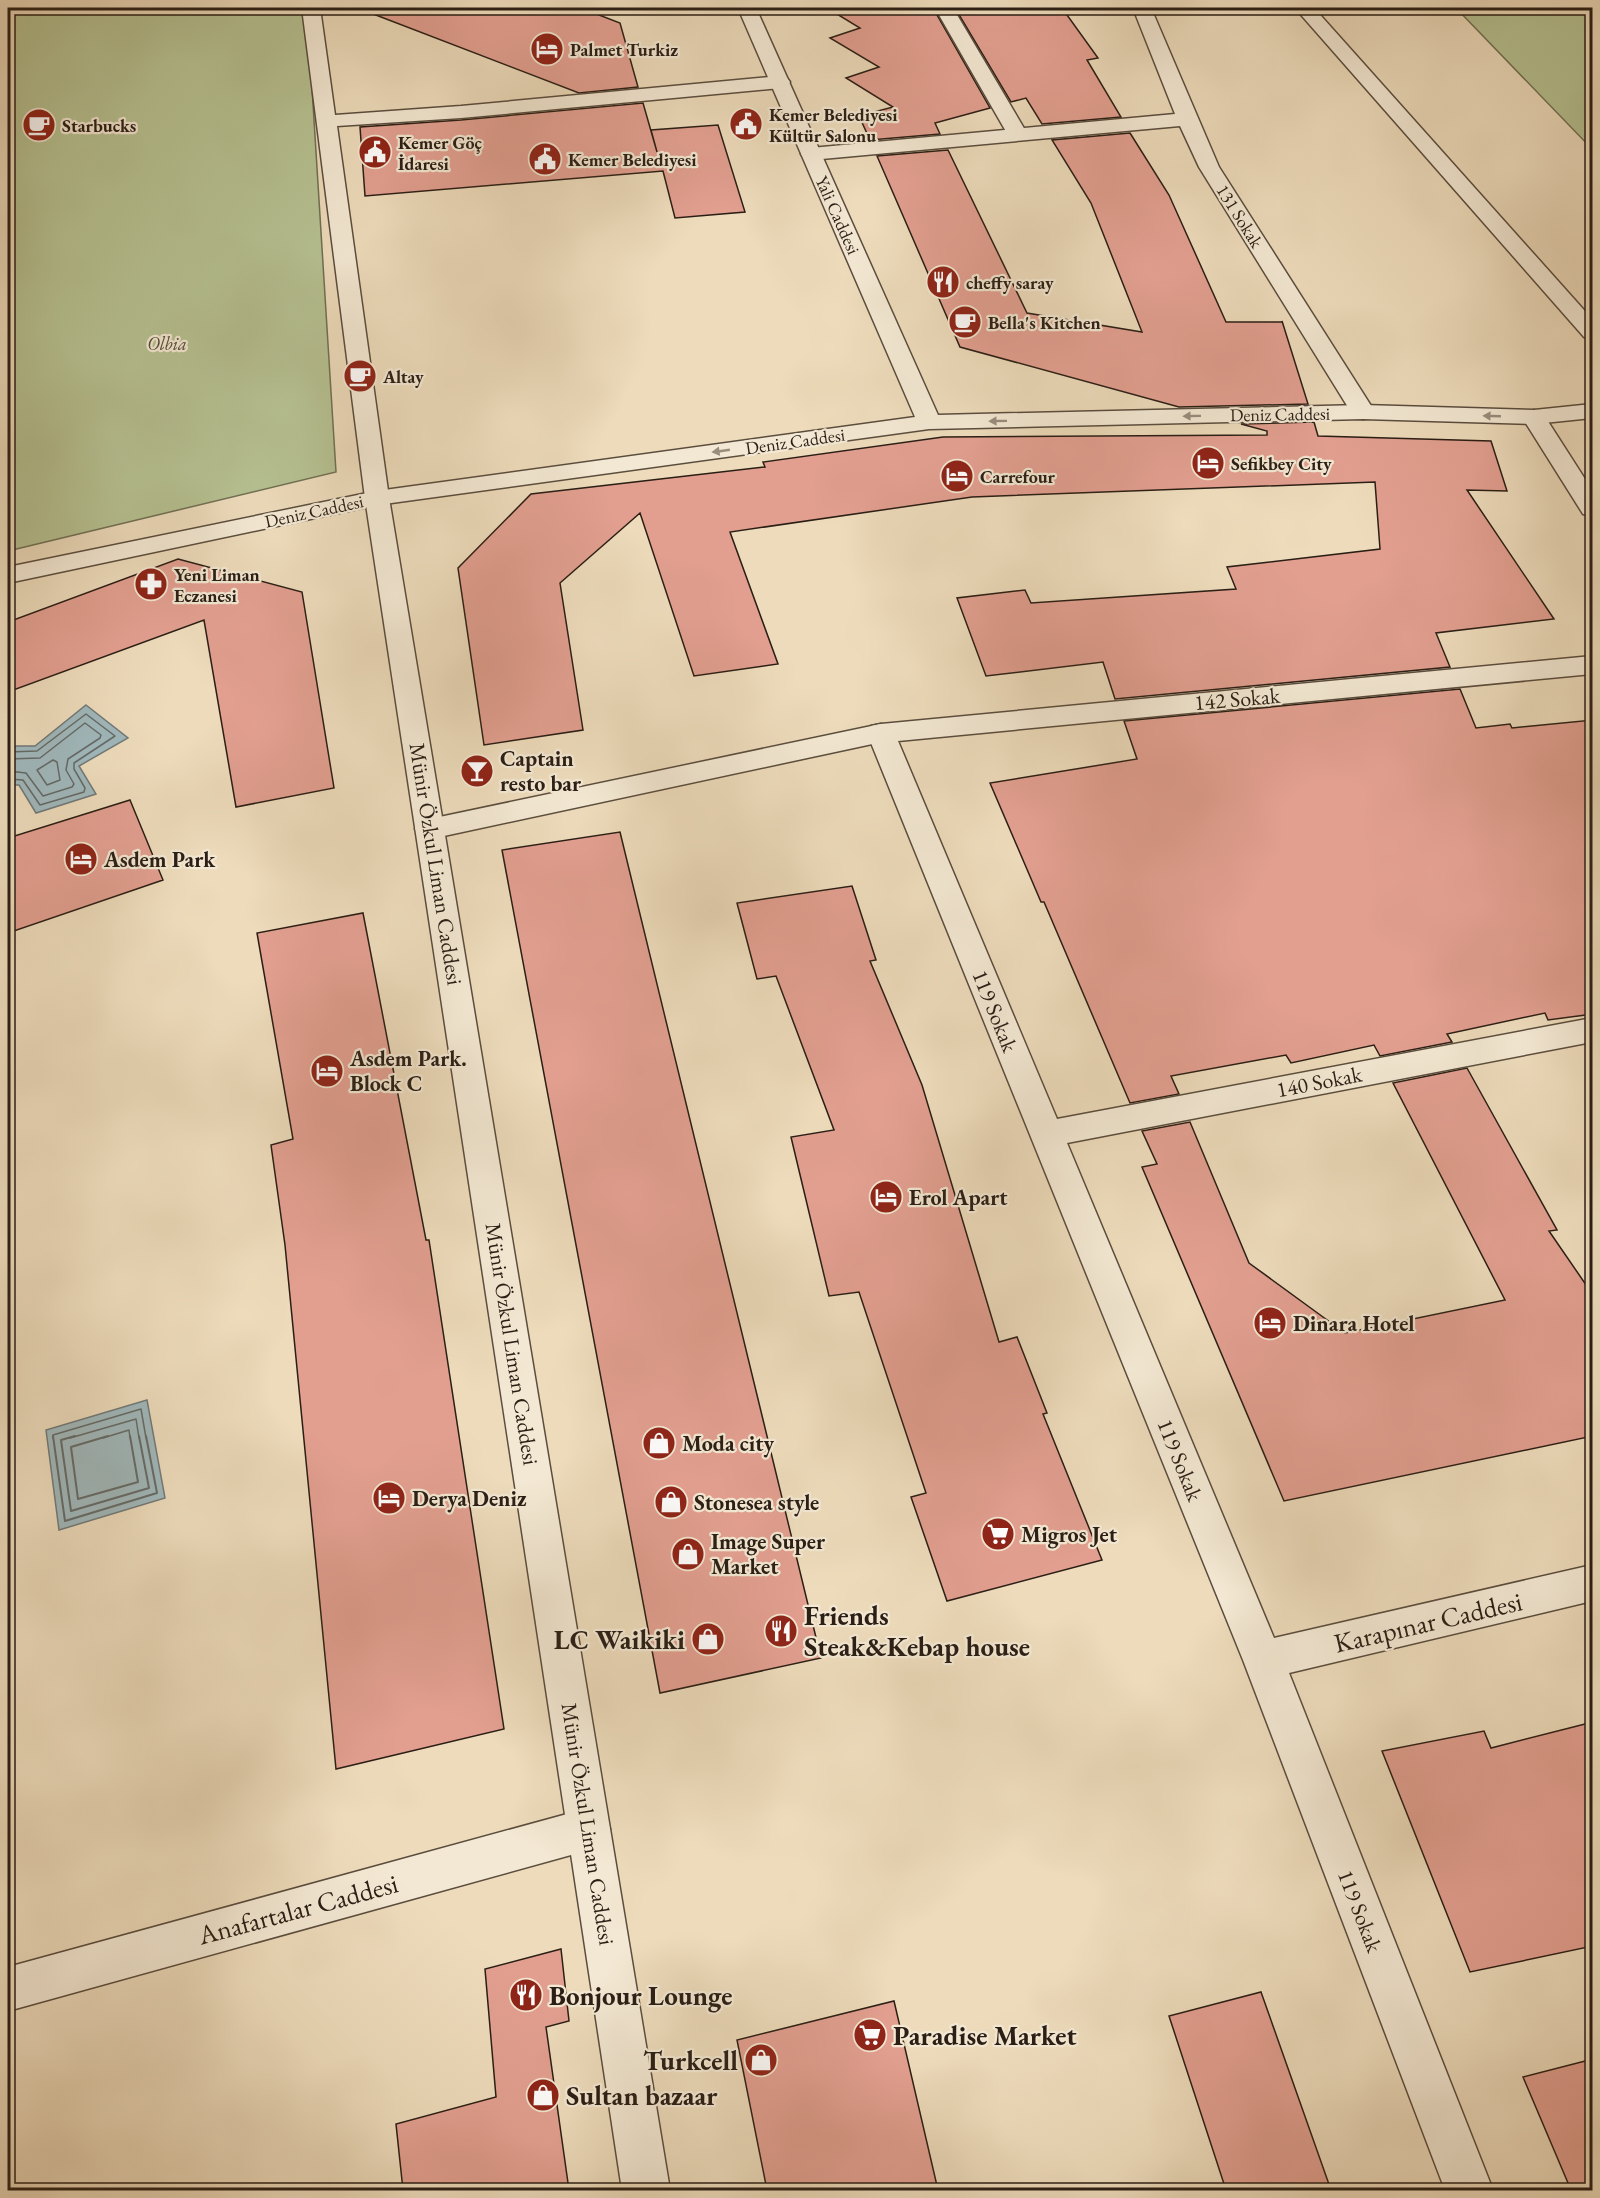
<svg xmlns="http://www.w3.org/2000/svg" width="1600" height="2198" font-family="'EB Garamond',serif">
	<rect width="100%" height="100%" fill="#eddbbb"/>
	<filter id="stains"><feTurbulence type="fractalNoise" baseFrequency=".00333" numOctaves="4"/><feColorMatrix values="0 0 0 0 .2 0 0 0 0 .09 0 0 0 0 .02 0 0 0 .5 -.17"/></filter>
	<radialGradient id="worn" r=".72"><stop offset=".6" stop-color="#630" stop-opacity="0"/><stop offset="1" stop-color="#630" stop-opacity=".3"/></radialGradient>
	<!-- green -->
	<path fill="#b6c192" stroke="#707054" stroke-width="1.5" d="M8,8H307L336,472L8,551Z
		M1456,8H1592V149Z"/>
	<!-- water -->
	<path fill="#a0b8bc" stroke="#717a79" stroke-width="1.5" d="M86,705L128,738L79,766L96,794L36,813L19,785H8V746H35Z
		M147,1400L165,1498L59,1530L46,1430Z"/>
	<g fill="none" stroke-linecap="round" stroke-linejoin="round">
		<!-- shore-far1 -->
		<path stroke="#656b68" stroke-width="1.5" d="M8,752L37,751L86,714L115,736L74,763V769L85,788L84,792L40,805L23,780L8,779
			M8,759L40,758L85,723L101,735L100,738L68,759L66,770L74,784L72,787L43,796L26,773L8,771
			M53,760L57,762L60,780L47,785L37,770Z
			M53,1438V1435L141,1409L146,1438
			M70,1438L136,1419L139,1438
			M103,1438L129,1430L130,1438"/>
		<!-- shore -->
		<path stroke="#656b68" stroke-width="2" d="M53,1436L65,1521L157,1493L146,1436
			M75,1436L61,1440L71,1511L149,1488L139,1436
			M108,1436L71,1447L78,1499L138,1482L130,1436"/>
	</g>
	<!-- building -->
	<path fill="#e29f90" stroke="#2a1e15" stroke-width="1.5" d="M369,8H581L620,23L638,87L579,93L368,12Z
		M827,8H933L990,108L935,123L940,134L870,140L859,116L893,107L846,78L879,67L830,38L860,28Z
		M955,8H1062L1098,58L1087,60L1121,117L1042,124L1026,98L1011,102Z
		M643,103L657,152L651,130L718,125L745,212L675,218L663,171L365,196L360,127L461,120Z
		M1130,133L1169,195L1226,322H1282V321L1308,404L1179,407L960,347L877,156L948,150L1027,313L1142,332L1091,203L1052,140Z
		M1314,422L1318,436L1491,441L1507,491L1467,490L1554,619L1436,633L1450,667L1115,699L1103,662L986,676L957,598L1025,590L1031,603L1236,589L1227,567L1380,549L1375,482L972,497L730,532L778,664L694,676L640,513L560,583L583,730L484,745L458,568L531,494L765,467L763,462L943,437L1267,435V431L1241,424Z
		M178,559L302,592L334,788L236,807L204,620L8,692V622Z
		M1460,689L1476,728L1510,724L1512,728L1593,720V1014L1548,1020L1545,1013L1447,1034L1452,1042L1380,1056L1374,1045L1291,1063L1286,1055L1171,1076L1179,1094L1130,1103L1044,902H1041L990,783L1137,759L1124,721Z
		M130,800L163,880L8,933V838Z
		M620,832L821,1658L660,1693L502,850Z
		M852,886L876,960L870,961L922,1085L999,1342L1017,1337L1047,1413L1043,1414L1102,1560L947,1601L911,1497L926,1493L859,1292L829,1296L791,1137L834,1130L776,976L757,979L737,903Z
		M363,913L426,1240H429L504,1729L336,1769L285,1245L271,1145L293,1139L257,933Z
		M1467,1068L1557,1230L1549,1231L1593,1295V1436L1284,1501L1142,1167L1157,1164L1142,1131L1190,1122L1249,1263L1345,1333L1505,1300L1393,1083Z
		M1593,1722V1946L1470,1972L1382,1751L1484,1731L1491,1748Z
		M561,1949L569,2021L546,2027L569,2190H403L396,2124L496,2097L485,1969Z
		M1261,1992L1331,2190H1226L1169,2016Z
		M894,2001L938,2190H767L737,2040Z
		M1593,2059V2190H1571L1523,2077Z"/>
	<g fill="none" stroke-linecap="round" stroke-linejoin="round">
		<defs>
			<path id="service" d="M302,8H320L335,115L461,106L780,76L787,78L790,82L787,86L780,88L461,118L337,126L389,498L386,503L377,505L368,503L365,498Z
				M935,8H953L1028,135L1025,139H1011L1008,135Z
				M1295,8H1314L1592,319V339L1584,337Z
				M881,724L891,726L895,733L891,740L430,839L420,836L415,829L420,822L430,819Z"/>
			<path id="pedestrian" d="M377,491L386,493L389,498L670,2190H622L365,498L368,493Z"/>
			<path id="minor" d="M1133,8H1151L1219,167L1375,412L1371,417L1363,419L1355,417L1351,412L1199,167L1180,126L811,160L804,158L801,154L804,150L811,148L1175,114Z
				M1534,410L1542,412L1592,490V516L1583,514L1522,417L1526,412Z
				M1592,656V674L898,741L1057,1119L1592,1018V1042L1067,1143L1274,1638L1592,1565V1601L1289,1673L1493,2190H1445L1243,1660L867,733L871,726L881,724Z
				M589,1808L604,1814L610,1829L604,1844L589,1850L8,2011V1967Z"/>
			<path id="tertiary" d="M738,8H756L938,415L1363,405L1534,410L1592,404V418L1534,424L1363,419L929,429L377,505L8,583V567L377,491L915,417Z"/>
		</defs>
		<!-- service casing -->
		<use href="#service" stroke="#5b4d3e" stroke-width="3"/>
		<!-- pedestrian casing -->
		<use href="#pedestrian" stroke="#5b4d3e" stroke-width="3"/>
		<!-- minor casing -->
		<use href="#minor" stroke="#5b4d3e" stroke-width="3"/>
		<!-- tertiary casing -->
		<use href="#tertiary" stroke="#5b4d3e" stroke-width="3"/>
		<!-- service -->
		<use href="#service" fill="#f3e8d3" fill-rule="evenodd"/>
		<!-- pedestrian -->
		<use href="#pedestrian" fill="#f3e8d3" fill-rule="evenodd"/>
		<!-- minor -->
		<use href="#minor" fill="#f3e8d3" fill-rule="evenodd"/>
		<!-- tertiary -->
		<use href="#tertiary" fill="#f3e8d3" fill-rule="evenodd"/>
	</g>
	<!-- one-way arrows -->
	<defs><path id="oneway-solid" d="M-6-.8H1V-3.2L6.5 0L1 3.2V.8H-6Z" transform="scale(1.5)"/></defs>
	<g fill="#998d7e">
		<use href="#oneway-solid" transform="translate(1192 416) rotate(179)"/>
		<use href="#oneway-solid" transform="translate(1492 416) rotate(-178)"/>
		<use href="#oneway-solid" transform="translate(998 421) rotate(179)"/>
		<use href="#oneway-solid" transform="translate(721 451) rotate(172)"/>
	</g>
	<!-- icons -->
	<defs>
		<symbol id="hotel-disc" viewBox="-11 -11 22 22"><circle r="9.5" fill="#8f2418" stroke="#f3e8d3"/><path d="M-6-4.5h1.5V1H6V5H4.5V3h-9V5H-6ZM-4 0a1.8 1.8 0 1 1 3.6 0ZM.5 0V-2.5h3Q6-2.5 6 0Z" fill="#fff"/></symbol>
		<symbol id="civic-disc" viewBox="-11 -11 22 22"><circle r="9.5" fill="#8f2418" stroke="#f3e8d3"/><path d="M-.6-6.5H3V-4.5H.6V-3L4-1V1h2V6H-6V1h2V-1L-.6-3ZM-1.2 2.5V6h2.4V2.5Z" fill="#fff"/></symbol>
		<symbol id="cafe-disc" viewBox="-11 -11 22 22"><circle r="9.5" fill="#8f2418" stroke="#f3e8d3"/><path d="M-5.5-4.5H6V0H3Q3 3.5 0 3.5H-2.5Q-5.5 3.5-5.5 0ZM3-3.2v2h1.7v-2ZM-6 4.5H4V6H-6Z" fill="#fff"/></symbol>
		<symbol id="restaurant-disc" viewBox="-11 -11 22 22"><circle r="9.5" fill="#8f2418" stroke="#f3e8d3"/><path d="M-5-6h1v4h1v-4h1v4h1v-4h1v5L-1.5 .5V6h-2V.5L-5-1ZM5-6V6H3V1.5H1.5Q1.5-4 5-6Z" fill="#fff"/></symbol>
		<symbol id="pharmacy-disc" viewBox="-11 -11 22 22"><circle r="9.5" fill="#8f2418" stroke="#f3e8d3"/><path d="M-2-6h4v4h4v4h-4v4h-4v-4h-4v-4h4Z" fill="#fff"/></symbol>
		<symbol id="bar-disc" viewBox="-11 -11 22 22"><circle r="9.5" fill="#8f2418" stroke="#f3e8d3"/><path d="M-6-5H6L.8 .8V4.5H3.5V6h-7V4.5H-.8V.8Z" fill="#fff"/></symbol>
		<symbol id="shop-disc" viewBox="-11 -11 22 22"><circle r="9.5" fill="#8f2418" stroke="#f3e8d3"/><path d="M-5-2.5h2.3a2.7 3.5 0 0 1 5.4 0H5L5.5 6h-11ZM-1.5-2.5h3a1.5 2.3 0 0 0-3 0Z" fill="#fff"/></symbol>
		<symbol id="supermarket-disc" viewBox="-11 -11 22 22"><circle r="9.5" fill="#8f2418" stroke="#f3e8d3"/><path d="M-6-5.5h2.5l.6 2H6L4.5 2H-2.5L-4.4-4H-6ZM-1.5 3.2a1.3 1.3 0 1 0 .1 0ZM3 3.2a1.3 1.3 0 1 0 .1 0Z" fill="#fff"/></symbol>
	</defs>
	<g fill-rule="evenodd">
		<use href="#hotel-disc" x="528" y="30" width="38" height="38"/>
		<use href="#civic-disc" x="727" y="105" width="38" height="38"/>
		<use href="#cafe-disc" x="20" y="106" width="38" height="38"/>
		<use href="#civic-disc" x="356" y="133" width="38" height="38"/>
		<use href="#civic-disc" x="526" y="140" width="38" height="38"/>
		<use href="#restaurant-disc" x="924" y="263" width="38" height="38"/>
		<use href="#cafe-disc" x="946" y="303" width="38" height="38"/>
		<use href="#cafe-disc" x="341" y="357" width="38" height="38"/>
		<use href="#hotel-disc" x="1189" y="444" width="38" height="38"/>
		<use href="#hotel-disc" x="938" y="457" width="38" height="38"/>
		<use href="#pharmacy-disc" x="132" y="565" width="38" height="38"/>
		<use href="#bar-disc" x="458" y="752" width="38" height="38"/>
		<use href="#hotel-disc" x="62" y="840" width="38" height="38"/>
		<use href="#hotel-disc" x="308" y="1052" width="38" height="38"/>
		<use href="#hotel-disc" x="867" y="1178" width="38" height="38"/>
		<use href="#hotel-disc" x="1251" y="1304" width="38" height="38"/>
		<use href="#shop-disc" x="640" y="1424" width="38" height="38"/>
		<use href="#hotel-disc" x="370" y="1479" width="38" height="38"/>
		<use href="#shop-disc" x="652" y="1483" width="38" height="38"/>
		<use href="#supermarket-disc" x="979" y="1515" width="38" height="38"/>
		<use href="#shop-disc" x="669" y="1535" width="38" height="38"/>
		<use href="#restaurant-disc" x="762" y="1612" width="38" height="38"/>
		<use href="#shop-disc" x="689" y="1620" width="38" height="38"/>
		<use href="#restaurant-disc" x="507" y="1976" width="38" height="38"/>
		<use href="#supermarket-disc" x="851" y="2016" width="38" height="38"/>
		<use href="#shop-disc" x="742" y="2041" width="38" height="38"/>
		<use href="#shop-disc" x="524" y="2076" width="38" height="38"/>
	</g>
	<g text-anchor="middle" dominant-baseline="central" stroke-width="4.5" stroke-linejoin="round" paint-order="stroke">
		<!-- far-poi labels -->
		<g font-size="18" font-weight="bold" fill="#2a1e15" stroke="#f3e8d3" text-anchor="start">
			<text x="570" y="49">Palmet Turkiz</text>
			<text x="769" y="114">Kemer Belediyesi<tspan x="769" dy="21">Kültür Salonu</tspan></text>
			<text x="62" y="125">Starbucks</text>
			<text x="398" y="142">Kemer Göç<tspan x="398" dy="21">İdaresi</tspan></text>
			<text x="568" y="159">Kemer Belediyesi</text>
			<text x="966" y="282">cheffy saray</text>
			<text x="988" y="322">Bella's Kitchen</text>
			<text x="383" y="376">Altay</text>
			<text x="1231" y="463">Sefikbey City</text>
			<text x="980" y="476">Carrefour</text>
			<text x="174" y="574">Yeni Liman<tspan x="174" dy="21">Eczanesi</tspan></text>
		</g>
		<!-- far-street labels -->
		<g font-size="18" fill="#2a1e15" stroke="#f3e8d3">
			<text transform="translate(838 215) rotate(66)">Yali Caddesi</text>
			<text transform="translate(1240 216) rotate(58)">131 Sokak</text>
			<text transform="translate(1280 414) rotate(-1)">Deniz Caddesi</text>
			<text transform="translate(795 441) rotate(-8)">Deniz Caddesi</text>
			<text transform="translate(314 511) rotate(-12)">Deniz Caddesi</text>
		</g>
		<!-- far-park labels -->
		<g font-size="18" font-style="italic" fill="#544f3a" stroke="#f3e8d3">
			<text x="167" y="343">Olbia</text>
		</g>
		<!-- street labels -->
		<g font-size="22" fill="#2a1e15" stroke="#f3e8d3">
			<text transform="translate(1237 699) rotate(-5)">142 Sokak</text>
			<text transform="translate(436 864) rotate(81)">Münir Özkul Liman Caddesi</text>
			<text transform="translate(995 1011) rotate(68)">119 Sokak</text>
			<text transform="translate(1319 1082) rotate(-11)">140 Sokak</text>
			<text transform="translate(512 1344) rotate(81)">Münir Özkul Liman Caddesi</text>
			<text transform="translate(1180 1460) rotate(68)">119 Sokak</text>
			<text transform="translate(588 1824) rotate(81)">Münir Özkul Liman Caddesi</text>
			<text transform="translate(1360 1911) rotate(69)">119 Sokak</text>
		</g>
		<!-- poi labels -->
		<g font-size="22" font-weight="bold" fill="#2a1e15" stroke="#f3e8d3" text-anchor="start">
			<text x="500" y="758">Captain<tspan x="500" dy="25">resto bar</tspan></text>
			<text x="104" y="859">Asdem Park</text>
			<text x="350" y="1058">Asdem Park.<tspan x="350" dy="25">Block C</tspan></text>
			<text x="909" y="1197">Erol Apart</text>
			<text x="1293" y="1323">Dinara Hotel</text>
			<text x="682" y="1443">Moda city</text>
			<text x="412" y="1498">Derya Deniz</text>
			<text x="694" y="1502">Stonesea style</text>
			<text x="1021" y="1534">Migros Jet</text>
			<text x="711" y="1541">Image Super<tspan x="711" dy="25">Market</tspan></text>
		</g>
		<!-- near-poi labels -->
		<g font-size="27" font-weight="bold" fill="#2a1e15" stroke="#f3e8d3" text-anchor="start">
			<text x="804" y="1615">Friends<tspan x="804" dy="31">Steak&amp;Kebap house</tspan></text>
			<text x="685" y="1639" text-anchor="end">LC Waikiki</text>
			<text x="549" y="1995">Bonjour Lounge</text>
			<text x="893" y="2035">Paradise Market</text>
			<text x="738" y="2060" text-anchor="end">Turkcell</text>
			<text x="566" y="2095">Sultan bazaar</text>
		</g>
		<!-- near-street labels -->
		<g font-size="27" fill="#2a1e15" stroke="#f3e8d3">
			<text transform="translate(1428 1622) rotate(-13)">Karapınar Caddesi</text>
			<text transform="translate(298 1909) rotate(-15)">Anafartalar Caddesi</text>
		</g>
	</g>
	<!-- margin -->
	<rect width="1600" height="2198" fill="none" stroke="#eddbbb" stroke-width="30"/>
	<rect x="9" y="9" width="1582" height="2180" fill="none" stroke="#2a1e15" stroke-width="3"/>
	<rect x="15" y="15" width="1570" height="2168" fill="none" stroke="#2a1e15" stroke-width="1.5"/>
	<rect width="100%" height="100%" filter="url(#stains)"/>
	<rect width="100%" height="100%" fill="url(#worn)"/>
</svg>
